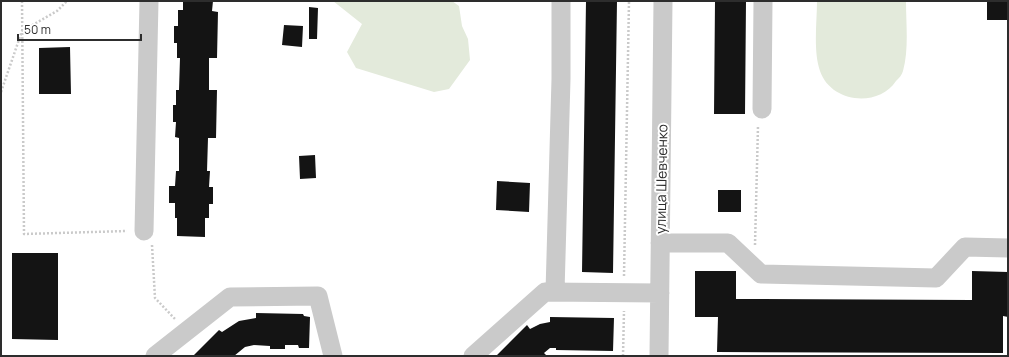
<svg xmlns="http://www.w3.org/2000/svg" width="1009" height="357" font-family="Manrope,sans-serif">
	<rect width="100%" height="100%" fill="#fff"/>
	<!-- green -->
	<path fill="#e3eadb" d="M333,1H452L459,6L462,26L468,39L470,60L449,89L434,92L356,68L347,52L362,24Z
		M817,1H906C906,24 909,49 903,71C902,75 899,78 896,81C878,108 831,103 820,71C813,51 817,22 817,1Z"/>
	<!-- building -->
	<path fill="#141414" d="M183,1H213L212,11L218,12L217,58H209V90H217L216,138H208L207,171H210L209,187H213V204H209V218H205V237L177,236V218H175V203H169V186H175L176,171H179V138L175,137L176,122H173V105H176V90H179L180,58H177V43H174V26H178V10H183Z
		M586,1H617L613,273L582,272Z
		M715,1H746L745,114H714Z
		M987,1H1008V20H987Z
		M309,7L318,8L317,39H309Z
		M284,25L303,26L302,47L282,45Z
		M70,47L71,94H39V48Z
		M315,155L316,178L300,179L299,156Z
		M497,181L530,183L529,212L496,210Z
		M718,190H741V212H718Z
		M12,253H58V340L12,339Z
		M695,271H736V299L972,300V271L1008,272V317L1003,316V353L717,352L718,317H695Z
		M256,313L303,314L304,316L310,317L309,348H299L298,345H285V349H270V346L254,345L245,347L234,356H193L219,330L222,332L239,321L256,318Z
		M550,317L614,318L613,351L556,350V348H550L544,353L546,355L545,356H496L527,325L530,329L540,324L550,322Z"/>
	<g fill="none" stroke-linecap="round" stroke-linejoin="round">
		<!-- path -->
		<path stroke="#cacaca" stroke-width="2.5" stroke-dasharray="2 2" stroke-linecap="butt" d="M22,1L24,234L127,231
			M1,92L22,31L57,11L67,1
			M152,245L155,298L175,319
			M755,245L758,126
			M624,276L629,1
			M623,356L624,311"/>
		<!-- minor -->
		<path stroke="#cacaca" stroke-width="19" d="M762,109L763,1
			M144,231L149,1
			M660,243H728L761,274L936,278L965,247L1008,248
			M555,292L561,79V1
			M155,356L230,297L318,296L333,356
			M473,356L545,292L660,293
			M659,356L663,1"/>
	</g>
	<g text-anchor="middle" dominant-baseline="central" stroke-width="4" stroke-linejoin="round" paint-order="stroke">
		<!-- street labels -->
		<g font-size="14" fill="#2d2d2d" stroke="#fff">
			<text transform="translate(661 179) rotate(-89)">улица Шевченко</text>
		</g>
	</g>
	<!-- border -->
	<rect width="1009" height="357" fill="none" stroke="#2d2d2d" stroke-width="4"/>
	<!-- scale -->
	<path d="M18 34v6h123v-6" fill="none" stroke="#2d2d2d" stroke-width="2"/>
	<text x="24" y="34" font-size="12" fill="#2d2d2d" stroke="#ffffff" stroke-width="3" paint-order="stroke">50 m</text>
</svg>
